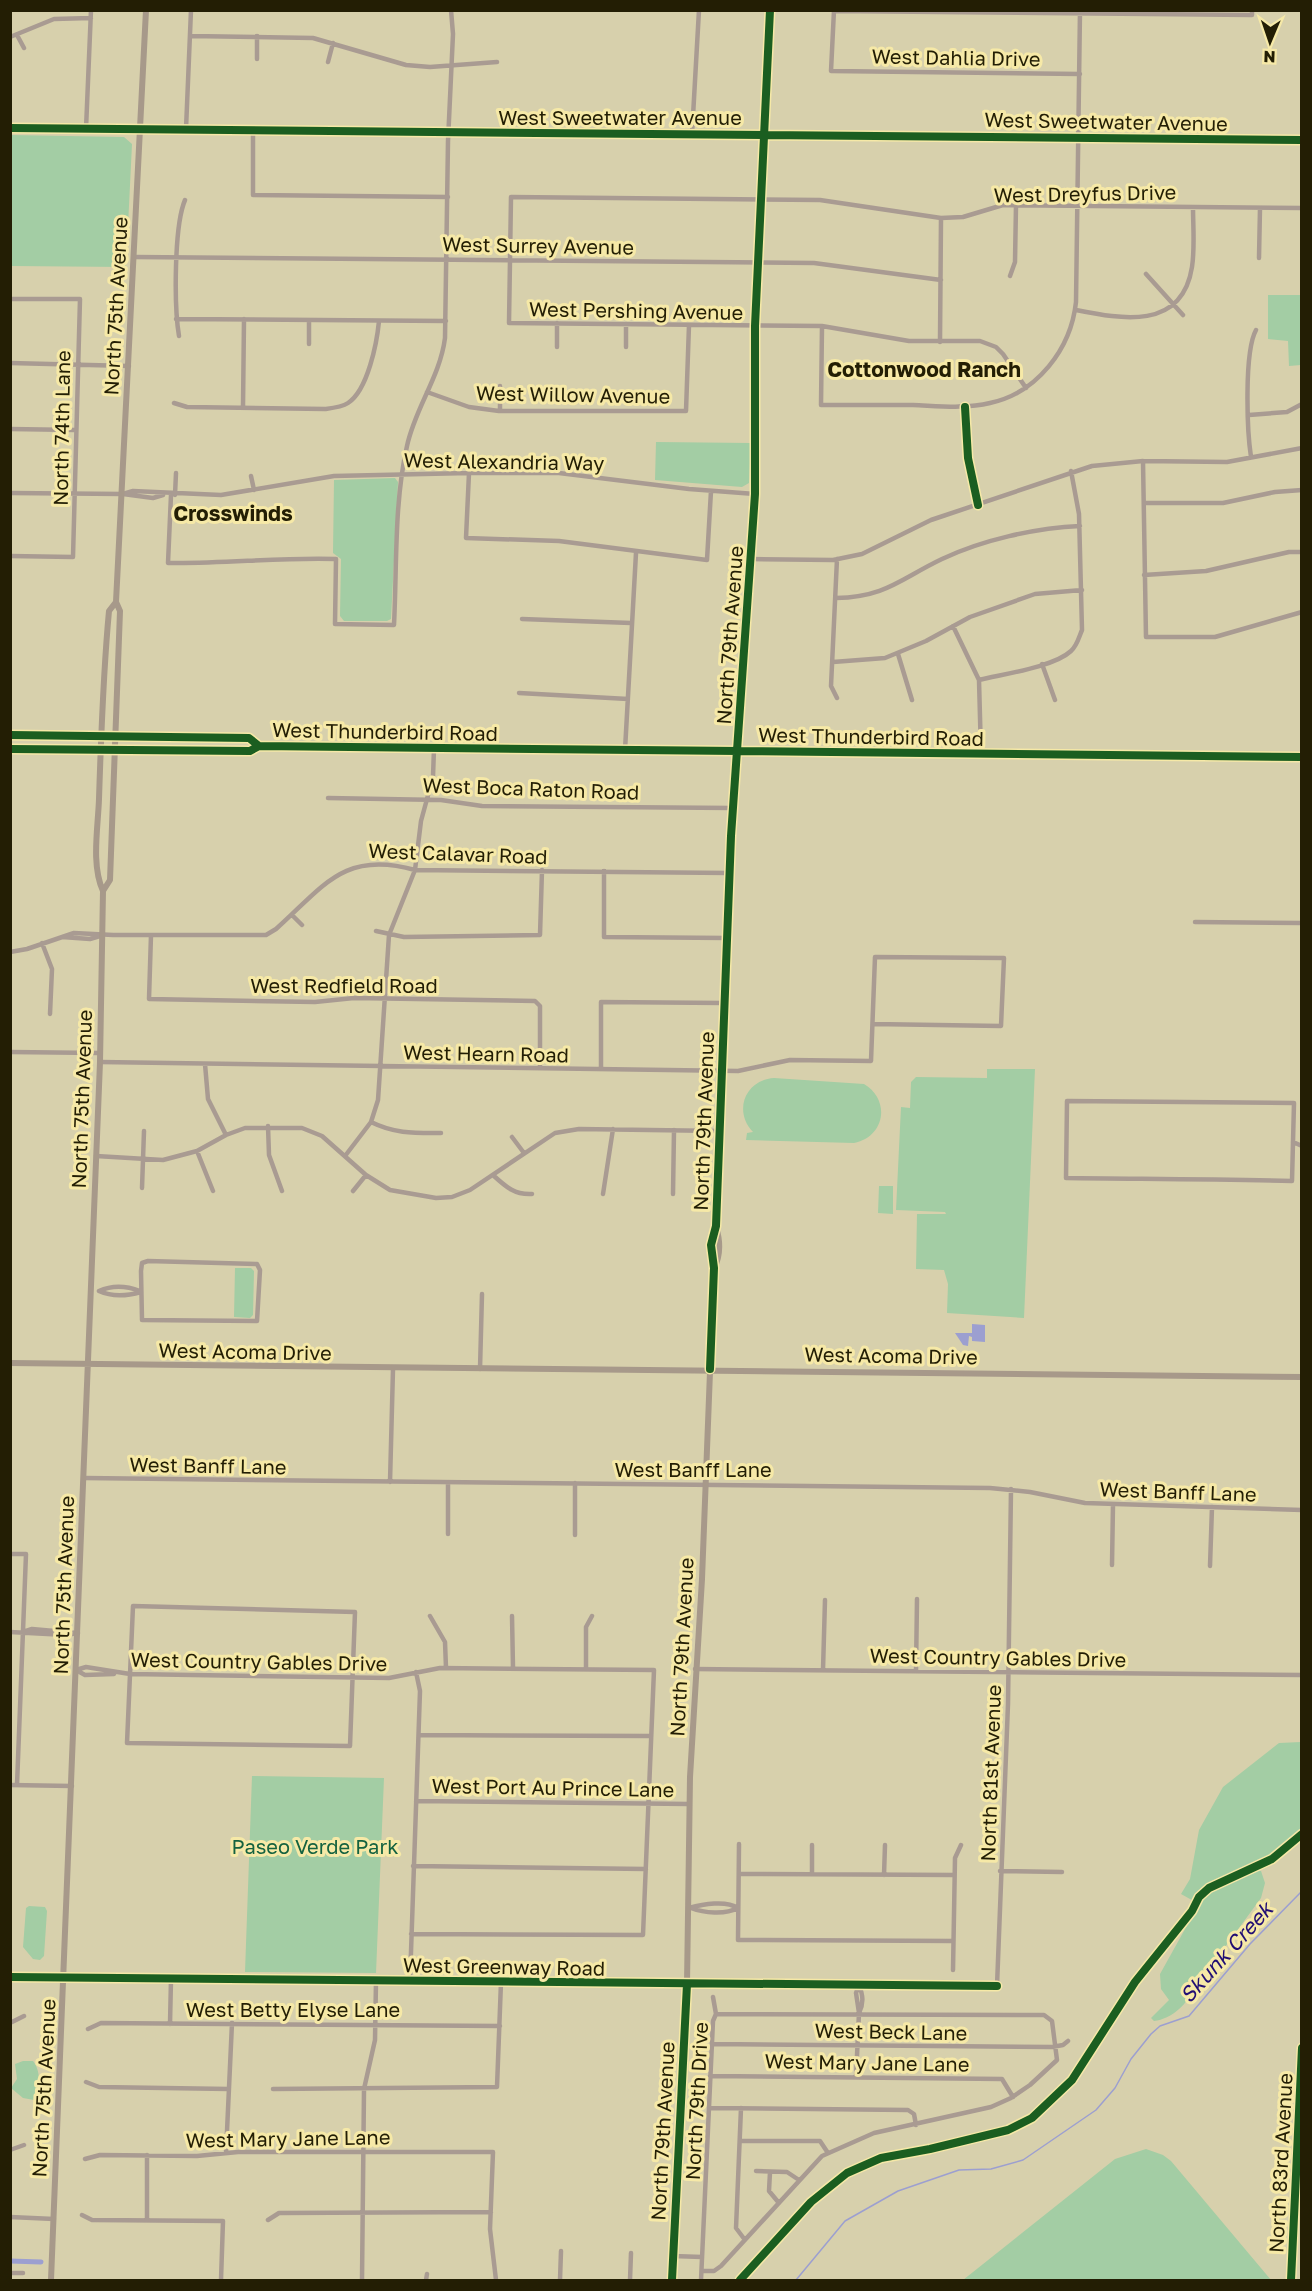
<svg xmlns="http://www.w3.org/2000/svg" width="1312" height="2291" font-family="'Golos Text',sans-serif">
	<rect width="100%" height="100%" fill="#d7d0ac"/>
	<!-- green -->
	<path fill="#a3cda4" d="M11,135L124,137L132,144L126,267L11,266Z
		M1268,295H1301V365L1289,366L1288,341L1268,339Z
		M656,442L751,443L749,483L742,487L655,480Z
		M395,478L398,482L391,619L387,621H344L340,616L341,559L333,553L334,480Z
		M987,1069H1035L1024,1318L947,1313L948,1284L944,1270L916,1269L917,1214H946L945,1212L896,1210L901,1107L910,1108L911,1082L916,1077L987,1078Z
		M774,1078L864,1084C891,1100 885,1137 854,1143L746,1140L747,1133L753,1132C733,1111 745,1080 774,1078Z
		M879,1186H893V1214L878,1213Z
		M235,1268H251L254,1271L253,1315L250,1318L234,1317Z
		M1301,1742V1836L1256,1870L1261,1871L1265,1883L1261,1898L1195,1988C1187,2004 1172,2019 1154,2021L1151,2018L1169,2000L1161,1989L1160,1974L1199,1904L1181,1894L1190,1879L1199,1830L1223,1787L1279,1743Z
		M252,1776L384,1778L376,1973L245,1972Z
		M29,1906L45,1907L47,1911L44,1956L40,1960L33,1959L23,1947L26,1908Z
		M23,2061H33C41,2070 41,2091 34,2100L23,2098L11,2088L17,2079L15,2064Z
		M1146,2149L1163,2155L1171,2161L1271,2280H963L1115,2159Z"/>
	<!-- water -->
	<path fill="#9c9fd0" d="M972,1324L985,1325V1342L972,1341V1337L969,1336L968,1346L963,1345L955,1333H972Z"/>
	<g fill="none" stroke-linecap="round" stroke-linejoin="round">
		<!-- stream -->
		<path stroke="#9c9fd0" stroke-width="1.5" d="M796,2280L845,2221L898,2191L959,2170L991,2169L1023,2160L1096,2110L1115,2088L1131,2059L1151,2034L1160,2026L1189,2016L1250,1944L1302,1891"/>
		<!-- canal -->
		<path stroke="#9c9fd0" stroke-width="5" d="M10,2261L41,2262"/>
		<!-- street -->
		<path stroke="#a99b92" stroke-width="4.5" d="M834,10L831,71L1080,74
			M834,11L1252,15V10
			M17,35L24,48
			M190,36L313,38L406,65L430,67L497,62
			M10,37L54,19L91,18
			M257,59V36
			M328,62L333,43
			M86,129L91,10
			M186,129L191,10
			M253,130V195L448,197
			M692,134L699,10
			M134,257L814,263L941,280
			M1259,258L1260,208
			M1146,274L1183,315
			M1010,276L1015,262L1016,205
			M10,299H80L73,557L10,556
			M1076,310C1121,319 1182,331 1192,267C1195,248 1193,226 1193,207
			M176,319L446,321
			M822,326L821,405C852,405 882,405 913,405C939,406 965,409 990,403C1037,393 1071,349 1076,302L1080,10
			M179,336C174,306 174,226 185,200
			M940,342L941,218
			M309,344V320
			M557,347V323
			M626,347V324
			M10,363L129,366
			M1026,388L1003,354L996,347L980,341H909L822,326L509,323L511,197L820,200L941,218L963,217L1003,205L1302,208
			M427,392L469,407L499,411H686L689,325
			M174,403L187,407L325,409C333,408 342,407 348,403C368,390 377,342 379,321
			M243,407L244,319
			M965,407L968,458L978,505
			M500,411V386
			M1249,415L1287,412L1302,404
			M10,429L75,430
			M1251,457C1247,431 1244,352 1256,330
			M1143,461L1146,637H1215L1302,612
			M469,473L466,538L559,541L707,560L711,491
			M251,476L254,490
			M10,493L123,494L153,498L163,495
			M123,494L133,491L221,495L334,476L469,473H559L689,489L755,494
			M171,495L168,563C225,564 280,557 336,559L335,624L394,625C397,566 394,503 407,446C415,408 440,377 445,338L448,141L453,34L451,10
			M175,495L176,473
			M1144,503H1223L1275,492L1302,490
			M751,559L833,560L862,554L931,520L1092,466L1143,461L1227,462L1302,448
			M1144,575L1206,571L1289,552H1302
			M836,598C886,597 900,579 942,559C982,540 1035,528 1080,526
			M522,619L631,623
			M953,626L979,680L981,754
			M898,654L912,700
			M833,662L885,658L926,641L970,617L1035,594L1082,590
			M1042,664L1055,700
			M979,680C1003,674 1054,667 1071,651C1077,646 1079,637 1082,630L1079,514L1071,471
			M519,693L628,699
			M837,698L831,686L837,559
			M625,750L636,553
			M328,798L441,800L482,806L733,808
			M604,871V937L727,938
			M292,915L302,925
			M1195,922L1302,923
			M376,931L404,937L540,935L542,870
			M151,935L149,999L315,1002L354,998L535,1001L540,1006V1068
			M62,937L90,939L100,936
			M42,943L52,969L50,1014
			M10,952L27,949L74,933L113,935H266L276,929C324,886 344,850 415,870L730,873
			M10,1052L100,1053
			M100,1062L738,1071L790,1060L871,1061L875,957L1004,958L1001,1026L873,1024
			M205,1064L208,1099L226,1135
			M601,1069V1002L724,1003
			M1067,1101L1294,1103L1292,1181C1216,1179 1142,1179 1066,1178Z
			M371,1122C395,1134 415,1133 441,1133
			M268,1126L269,1155L282,1191
			M512,1137L524,1153
			M1293,1142L1302,1146
			M197,1151L213,1191
			M96,1156L163,1160L197,1151L226,1135L245,1128H302L322,1136L366,1175L390,1190L436,1198L452,1197L470,1190L555,1133L579,1129L720,1131
			M345,1156L371,1122L378,1100L389,935L415,870L421,821L433,777L434,748
			M494,1176C506,1187 515,1195 532,1194
			M142,1188L144,1131
			M353,1191L366,1175
			M603,1194L613,1129
			M673,1194L674,1130
			M148,1261L257,1264L260,1270L257,1321L142,1320L141,1271L142,1263Z
			M99,1291C112,1297 127,1296 141,1292
			M99,1291C112,1285 127,1286 140,1291
			M480,1369L482,1294
			M84,1478L990,1488L1030,1492L1085,1503L1302,1510
			M390,1482L393,1369
			M448,1483V1534
			M575,1535V1483
			M10,1554H26L17,1785
			M1112,1565L1113,1504
			M1210,1566L1212,1507
			M133,1606L355,1612L350,1746L127,1743Z
			M430,1616L445,1642L446,1668
			M512,1616L513,1668
			M10,1632L66,1635L78,1633
			M23,1632L32,1629L77,1633
			M586,1669V1627L592,1616
			M695,1669L1302,1675
			M76,1670L86,1667L130,1674L389,1678L440,1668L654,1670L643,1935L411,1934
			M76,1670L85,1675L114,1674
			M823,1670L825,1600
			M916,1671L917,1599
			M419,1735L651,1736
			M10,1785L72,1786
			M416,1801L689,1804
			M739,1844L738,1940L953,1941
			M413,1866L646,1869
			M1000,1871L1062,1872
			M739,1874L954,1875
			M812,1874V1845
			M884,1875L885,1845
			M689,1908C703,1904 726,1900 738,1908
			M691,1908C704,1913 725,1915 738,1908
			M953,1970L955,1858L961,1845
			M410,1981L420,1691L416,1672
			M997,1986L1008,1704L1011,1489
			M859,2013C864,2003 863,1995 859,1985
			M10,2023L24,2016
			M170,2024L171,1979
			M88,2029L101,2023L500,2026
			M712,2044L1052,2047L1063,2045L1068,2041
			M710,2076L1002,2079L1013,2097
			M856,2077L859,2013L856,1993L859,1985
			M86,2082L99,2087L229,2089
			M273,2089L497,2087L501,1982
			M709,2108L908,2110L914,2114L916,2125
			M741,2108L736,2228L745,2240
			M740,2141H820L828,2153
			M10,2150L24,2145
			M226,2153L232,2023
			M85,2159L100,2155L197,2156L238,2152H493L490,2229L496,2280
			M756,2171L787,2172L799,2180
			M770,2172L769,2191L779,2203
			M82,2215L92,2220L223,2221L221,2280
			M10,2217L54,2219
			M147,2220V2155
			M268,2220L279,2213L491,2212
			M673,2256L702,2257
			M702,2271H714L721,2266L822,2156L874,2133L991,2107L1011,2098L1030,2085L1057,2060L1052,2021L1044,2015L716,2014
			M10,2273H23
			M362,2280L364,2089L375,2040L376,1981
			M426,2280L427,2274
			M560,2280L561,2251
			M630,2280L631,2253
			M672,2280L687,1984
			M701,2280L713,2021L716,2014L713,1997"/>
		<!-- secondary -->
		<path stroke="#a7998a" stroke-width="6" d="M10,128L1302,140
			M10,735L249,738L259,746
			M10,749L250,751L259,746L1302,757
			M103,891L110,880L120,611L116,602L146,10
			M714,1268C721,1255 720,1240 716,1227
			M10,1363L1302,1377
			M10,1977L997,1986
			M687,1984L690,1777L702,1579L714,1268L711,1245L716,1226L731,836L755,494V326L770,10
			M51,2280L100,1062L103,891C91,865 98,828 99,799C101,736 103,674 109,611L116,602"/>
		<!-- primary -->
		<path stroke="#a09082" stroke-width="7" d="M1291,2280L1302,2048"/>
		<defs>
			<path id="cycleway" d="M10,128L1302,140
				M965,407L968,458L978,505
				M10,735L249,738L259,746
				M10,749L250,751L259,746L1302,757
				M710,1369L714,1268L711,1245L716,1226L731,836L755,494V326L770,10
				M10,1977L997,1986
				M672,2280L687,1984
				M740,2280L811,2202L847,2173L881,2158L930,2149L1008,2130L1032,2118L1072,2080L1135,1982L1192,1911L1199,1897L1209,1888L1272,1859L1302,1834
				M1291,2280L1302,2048"/>
		</defs>
		<!-- cycleway casing -->
		<use href="#cycleway" stroke="#f6e9a7" stroke-width="11"/>
		<!-- cycleway -->
		<use href="#cycleway" stroke="#1b5e20" stroke-width="8"/>
	</g>
	<g text-anchor="middle" dominant-baseline="central" stroke-width="6" stroke-linejoin="round" paint-order="stroke">
		<!-- street labels -->
		<g font-size="20" fill="#231e04" stroke="#f6e9a7">
			<text transform="translate(956 57) rotate(1)">West Dahlia Drive</text>
			<text x="620" y="117">West Sweetwater Avenue</text>
			<text transform="translate(1106 121) rotate(1)">West Sweetwater Avenue</text>
			<text transform="translate(1085 193) rotate(-1)">West Dreyfus Drive</text>
			<text transform="translate(538 245) rotate(1)">West Surrey Avenue</text>
			<text transform="translate(115 306) rotate(-87)">North 75th Avenue</text>
			<text transform="translate(636 310) rotate(1)">West Pershing Avenue</text>
			<text transform="translate(573 394) rotate(1)">West Willow Avenue</text>
			<text transform="translate(61 428) rotate(-89)">North 74th Lane</text>
			<text transform="translate(504 461) rotate(1)">West Alexandria Way</text>
			<text transform="translate(729 635) rotate(-86)">North 79th Avenue</text>
			<text transform="translate(385 731) rotate(1)">West Thunderbird Road</text>
			<text transform="translate(871 736) rotate(1)">West Thunderbird Road</text>
			<text transform="translate(531 788) rotate(2)">West Boca Raton Road</text>
			<text transform="translate(458 853) rotate(2)">West Calavar Road</text>
			<text x="344" y="985">West Redfield Road</text>
			<text transform="translate(486 1053) rotate(1)">West Hearn Road</text>
			<text transform="translate(81 1099) rotate(-88)">North 75th Avenue</text>
			<text transform="translate(703 1121) rotate(-88)">North 79th Avenue</text>
			<text transform="translate(245 1351) rotate(1)">West Acoma Drive</text>
			<text transform="translate(891 1355) rotate(1)">West Acoma Drive</text>
			<text transform="translate(208 1465) rotate(1)">West Banff Lane</text>
			<text x="693" y="1469">West Banff Lane</text>
			<text transform="translate(1178 1491) rotate(2)">West Banff Lane</text>
			<text transform="translate(63 1585) rotate(-88)">North 75th Avenue</text>
			<text transform="translate(681 1647) rotate(-87)">North 79th Avenue</text>
			<text transform="translate(998 1657) rotate(1)">West Country Gables Drive</text>
			<text transform="translate(259 1661) rotate(1)">West Country Gables Drive</text>
			<text transform="translate(990 1773) rotate(-88)">North 81st Avenue</text>
			<text transform="translate(553 1787) rotate(1)">West Port Au Prince Lane</text>
			<text transform="translate(504 1966) rotate(1)">West Greenway Road</text>
			<text x="293" y="2009">West Betty Elyse Lane</text>
			<text transform="translate(891 2031) rotate(1)">West Beck Lane</text>
			<text transform="translate(867 2062) rotate(1)">West Mary Jane Lane</text>
			<text transform="translate(43 2088) rotate(-87)">North 75th Avenue</text>
			<text transform="translate(696 2101) rotate(-87)">North 79th Drive</text>
			<text transform="translate(662 2131) rotate(-87)">North 79th Avenue</text>
			<text transform="translate(288 2138) rotate(-1)">West Mary Jane Lane</text>
			<text transform="translate(1280 2163) rotate(-87)">North 83rd Avenue</text>
		</g>
		<!-- park labels -->
		<g font-size="20" fill="#14623f" stroke="#f6e9a7">
			<text x="315" y="1846">Paseo Verde Park</text>
		</g>
		<!-- neighbourhood labels -->
		<g font-size="21" font-weight="bold" fill="#231e04" stroke="#f6e9a7">
			<text x="924" y="369">Cottonwood Ranch</text>
			<text x="233" y="513">Crosswinds</text>
		</g>
		<!-- water labels -->
		<g font-size="21" font-style="italic" fill="#210e74" stroke="#f6e9a7">
			<text transform="translate(1226 1952) rotate(-48)">Skunk Creek</text>
		</g>
	</g>
	<!-- border -->
	<rect width="1312" height="2291" fill="none" stroke="#231e04" stroke-width="24"/>
	<!-- north arrow -->
	<g transform="translate(1270 42) rotate(182)" stroke="#f6e9a7" stroke-width="4.5" paint-order="stroke">
	<path d="M0-4.5L10 22L0 15L-10 22Z" fill="#231e04"/>
	<text y="-9" font-size="16" font-weight="bold" text-anchor="middle" fill="#231e04">N</text>
	</g>
</svg>
